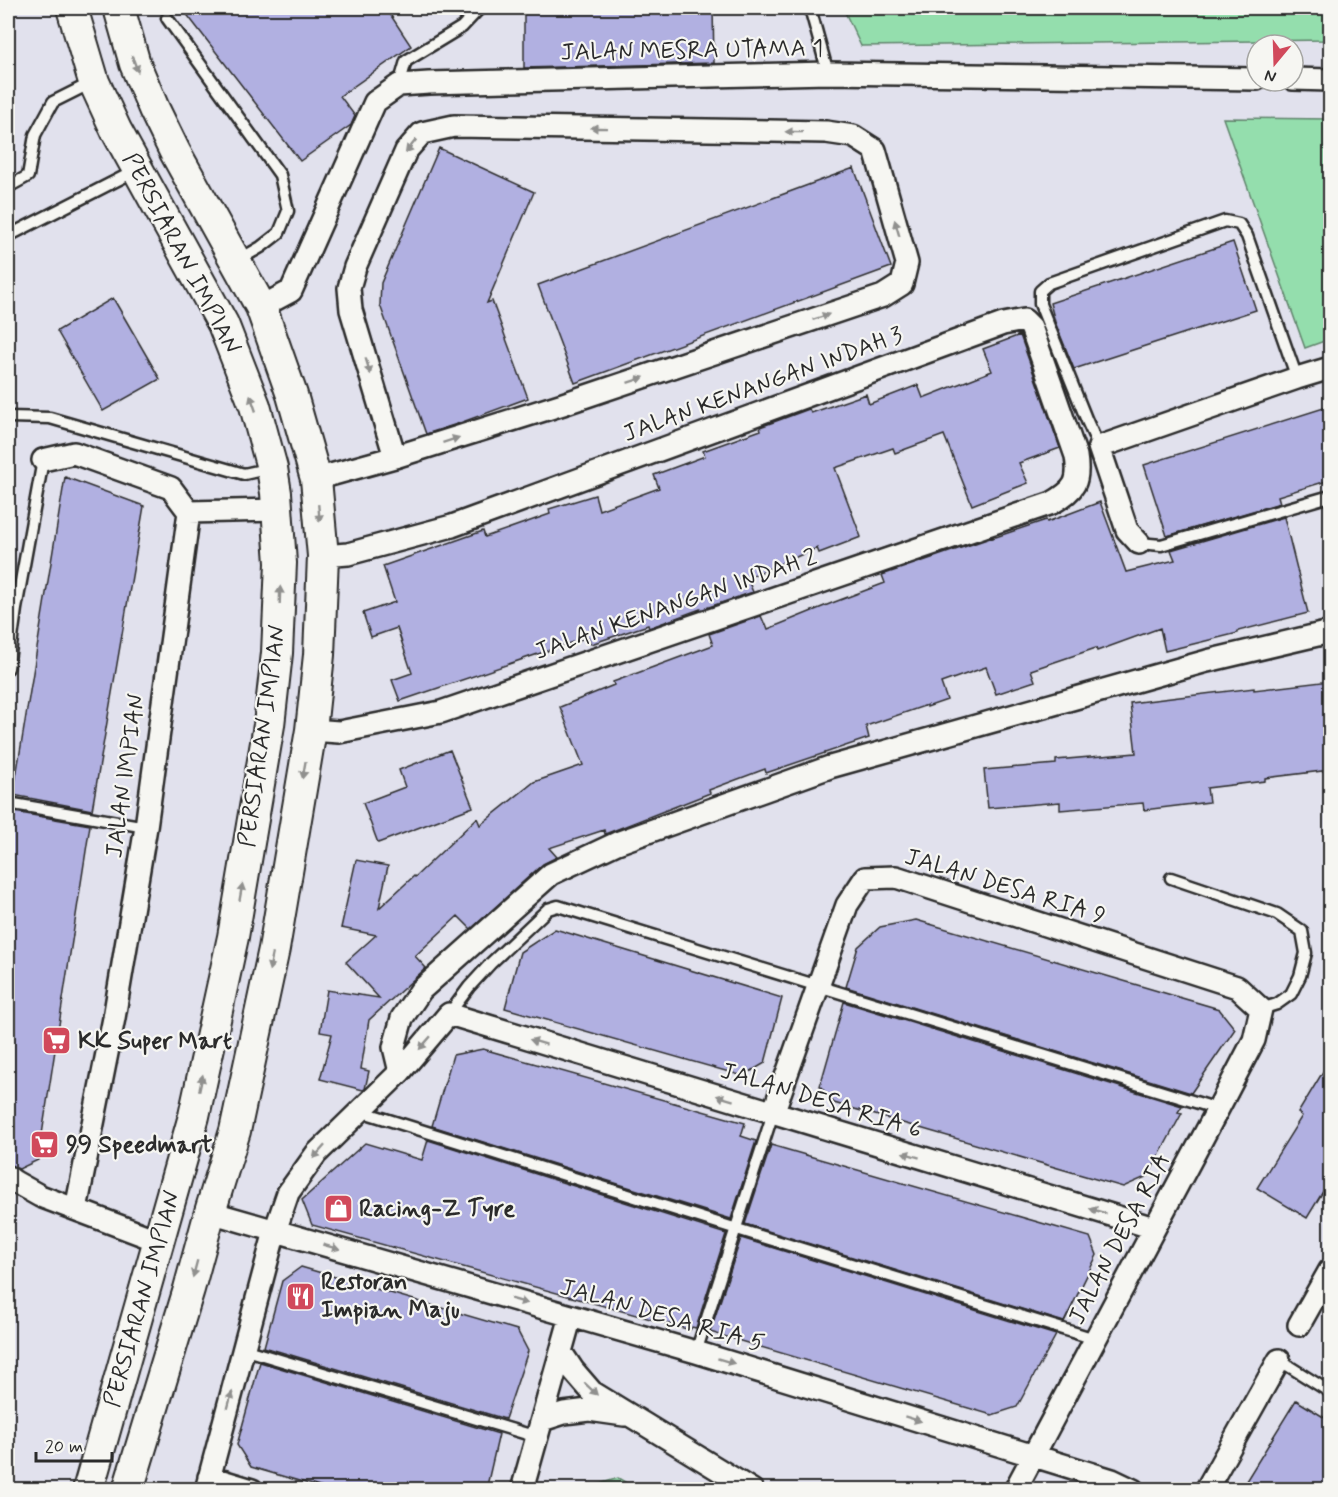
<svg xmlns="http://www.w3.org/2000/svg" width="1338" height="1497" font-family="Mynerve,sans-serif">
	<rect width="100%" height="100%" fill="#e1e1ed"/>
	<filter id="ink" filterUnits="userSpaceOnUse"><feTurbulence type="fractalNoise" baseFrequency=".0167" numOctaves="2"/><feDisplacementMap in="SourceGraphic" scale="12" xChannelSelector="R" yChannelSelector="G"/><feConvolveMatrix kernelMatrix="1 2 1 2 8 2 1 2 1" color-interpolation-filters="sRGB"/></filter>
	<g filter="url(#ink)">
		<!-- green -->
		<path fill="#94dead" stroke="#60846c" stroke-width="1.5" d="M843,8H1330V40L861,46Z
			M1223,118L1330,119V339L1305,348Z
			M618,1478L637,1489H584Z"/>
		<!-- building -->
		<path fill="#b1b0e1" stroke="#2b2b2b" stroke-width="1.5" d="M182,8H386L411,46L340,96L355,116L351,125L300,161Z
			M524,8H713L714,63L524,68Z
			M439,148L534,192L487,303L492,301L528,398L457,424L426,434L380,305L381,283Z
			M854,168L891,267L575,383L538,285Z
			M1233,242L1256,310L1074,369L1055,322L1050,303Z
			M113,298L160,379L103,411L57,331Z
			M1020,335L1060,448L1019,463L1028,483L972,505L944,435L895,453L893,448L835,468L861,537L819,553L817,548L747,578L753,592L700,610V609L649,628L648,625L591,644L588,637L400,701L392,680L412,673L397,628L371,637L363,613L395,602L383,566L483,531L485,537L550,514L549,509L595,495L599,510L659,488L654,475L705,456L703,451L761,430L760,427L809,409L811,413L866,394L869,404L918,385L923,398L992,371L983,349Z
			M1330,406V480L1278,496L1280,503L1167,536L1144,465Z
			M65,477L144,506L92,810L13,795Z
			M1100,502L1126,572L1175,560L1171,550L1284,517L1308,613L1238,631V633L1165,651L1160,628L1097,651L1096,648L1031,670L1035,681L996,694L986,667L941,683L947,700L927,707V705L866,726L869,738L766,773L765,769L709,790L710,793L605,834L604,830L549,848L557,857L543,864L471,929L458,916L415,956L426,968L369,1020L361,1069L369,1071L365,1089L363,1090L320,1079L332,1034L320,1032L327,990L379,998L346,962L376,935L341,928L356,860L388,866L379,908L414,876L415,877L477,818L480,825L534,782L583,765L560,707L614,685L613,682L713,645L709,634L761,616L765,625L766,624L768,629L832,603L885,583L882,575L993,537V538L1046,520L1047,522Z
			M1330,681V770L1265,778V781L1207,788L1209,802L1144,810L1143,803L1060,810V802L988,808L984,770L1056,764V760L1136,753L1130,703L1254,688V690Z
			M450,750L473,807L378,843L363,803L405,787L399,770Z
			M14,812L90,825L38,1160L19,1169L8,1165V850Z
			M916,920L1219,1009L1235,1029L1191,1093L846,987L858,947L880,927Z
			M555,929L782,998L765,1063L743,1076L505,1008L520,952Z
			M844,1002L1182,1106L1178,1112L1182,1113L1148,1176L1123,1187L834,1103L820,1086Z
			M483,1049L745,1123L741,1136L756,1141L731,1219L432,1126L453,1055Z
			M1330,1060V1180L1307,1218L1257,1188L1302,1116L1298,1113Z
			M428,1140L726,1234L696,1328L692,1327L690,1330L312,1225L302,1200L365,1143L422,1160Z
			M771,1145L1090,1237L1097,1255L1064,1322L745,1224Z
			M741,1238L1056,1335L1017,1407L992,1415L710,1332Z
			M301,1267L517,1330L528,1351L505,1419L264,1347L282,1281Z
			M260,1362L499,1434L486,1490H330L251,1467L237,1445Z
			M1296,1400L1330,1421V1490H1261L1246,1481Z"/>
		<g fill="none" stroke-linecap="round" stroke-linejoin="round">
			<defs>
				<path id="lane" d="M810,8L828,73
					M167,18L280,175L288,211L279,233L261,247L237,261
					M399,85L406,61L462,27L478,10L479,8
					M8,187L28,176L35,135L53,102L91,83
					M8,236L137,170
					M8,417L50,418L244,474L271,468
					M1099,447L1087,421L1040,304V291L1049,283L1225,221L1239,224L1247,236L1297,378
					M1139,543L1161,545L1330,496
					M8,668L16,609L43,460
					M8,803L146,827
					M1171,878L1277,914L1302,931L1306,953L1300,976L1291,994L1277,1004L1261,1009
					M449,1014L469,987L491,963L548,909L558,906L1218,1109
					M360,1111L737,1229L1095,1339
					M243,1349L537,1437
					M696,1352L773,1113
					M1279,1360L1330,1392"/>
				<path id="street" d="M1293,79L1330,80
					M261,307L291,291L375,102L399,85L429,83L828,73L1257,79
					M43,460L74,453L171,488L189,512L146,827L114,1018L76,1209
					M316,479L395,457L563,404L883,296L902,284L907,263L875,150L853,136L826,132L454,126L422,133L406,151L355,267L349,288L351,310L395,457
					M189,512L278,510
					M1139,543L1127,530L1099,447L1297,378L1330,368
					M311,730L339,732L441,712L1052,503C1075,490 1080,482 1076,456L1031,327L1024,320L1003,324L452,526L348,554L323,556
					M400,1072L394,1047L402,1018L421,990L551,874L617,843L830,767L1207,661L1330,632
					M773,1113L847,905L865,878L896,877L1237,987L1261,1009L1254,1040L1218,1109L1015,1490
					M8,1177L15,1182L40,1196L159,1241
					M210,1212L696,1352L1112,1480L1133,1490
					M1299,1325L1330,1270
					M561,1352L573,1370L592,1392L752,1490
					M542,1420L564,1413L589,1410L624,1415
					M209,1477L252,1490
					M206,1490L275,1231L288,1193L316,1154L400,1072L449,1014L1154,1228
					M522,1490L571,1316
					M1206,1490L1279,1360"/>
				<path id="secondary" d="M72,8L94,82L116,130L223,324L255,406L272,468L276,493L281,563L277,653L269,725L233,937L194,1116L88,1490
					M119,8L135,64L154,109L175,152L261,307L292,395L316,479L323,556L319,655L311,730L274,949L235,1131L210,1212L189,1289L128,1490"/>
			</defs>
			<!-- lane casing -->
			<use href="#lane" stroke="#2b2b2b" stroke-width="15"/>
			<!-- street casing -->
			<use href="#street" stroke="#2b2b2b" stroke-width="26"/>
			<!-- secondary casing -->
			<use href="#secondary" stroke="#2b2b2b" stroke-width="34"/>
			<!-- lane -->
			<use href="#lane" stroke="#f6f6f2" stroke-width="10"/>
			<!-- street -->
			<use href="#street" stroke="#f6f6f2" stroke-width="21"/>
			<!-- secondary -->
			<use href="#secondary" stroke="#f6f6f2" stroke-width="30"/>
		</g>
		<!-- one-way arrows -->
		<defs><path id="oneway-solid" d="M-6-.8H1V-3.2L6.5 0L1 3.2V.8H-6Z" transform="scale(1.5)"/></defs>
		<g fill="#90908e">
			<use href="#oneway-solid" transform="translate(135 64) rotate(70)"/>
			<use href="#oneway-solid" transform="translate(599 128) rotate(-179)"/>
			<use href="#oneway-solid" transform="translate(794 132) rotate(-179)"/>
			<use href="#oneway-solid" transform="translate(411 146) rotate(129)"/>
			<use href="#oneway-solid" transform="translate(897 228) rotate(-106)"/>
			<use href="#oneway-solid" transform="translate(821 317) rotate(-19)"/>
			<use href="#oneway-solid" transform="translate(368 366) rotate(73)"/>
			<use href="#oneway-solid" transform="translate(636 380) rotate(-19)"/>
			<use href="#oneway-solid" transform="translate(253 403) rotate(-109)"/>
			<use href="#oneway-solid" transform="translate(451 440) rotate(-18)"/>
			<use href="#oneway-solid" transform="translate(319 513) rotate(85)"/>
			<use href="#oneway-solid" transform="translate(280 595) rotate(-88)"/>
			<use href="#oneway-solid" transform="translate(304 770) rotate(100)"/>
			<use href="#oneway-solid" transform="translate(241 892) rotate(-80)"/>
			<use href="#oneway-solid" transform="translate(271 962) rotate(102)"/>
			<use href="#oneway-solid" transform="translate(538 1042) rotate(-163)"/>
			<use href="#oneway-solid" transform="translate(425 1043) rotate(131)"/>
			<use href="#oneway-solid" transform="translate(201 1083) rotate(-78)"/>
			<use href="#oneway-solid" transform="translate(725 1098) rotate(-163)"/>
			<use href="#oneway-solid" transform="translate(319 1152) rotate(132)"/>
			<use href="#oneway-solid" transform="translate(911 1155) rotate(-163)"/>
			<use href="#oneway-solid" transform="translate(1098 1211) rotate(-163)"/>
			<use href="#oneway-solid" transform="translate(331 1247) rotate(16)"/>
			<use href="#oneway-solid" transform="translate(195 1269) rotate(105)"/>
			<use href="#oneway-solid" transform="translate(519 1301) rotate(16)"/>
			<use href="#oneway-solid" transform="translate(726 1361) rotate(17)"/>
			<use href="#oneway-solid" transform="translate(591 1389) rotate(43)"/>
			<use href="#oneway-solid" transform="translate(230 1400) rotate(-75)"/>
			<use href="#oneway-solid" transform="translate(913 1419) rotate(17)"/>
		</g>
	</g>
	<!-- icons -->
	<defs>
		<symbol id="supermarket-square" viewBox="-11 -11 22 22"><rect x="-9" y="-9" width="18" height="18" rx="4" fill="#d1495b" stroke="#f6f6f2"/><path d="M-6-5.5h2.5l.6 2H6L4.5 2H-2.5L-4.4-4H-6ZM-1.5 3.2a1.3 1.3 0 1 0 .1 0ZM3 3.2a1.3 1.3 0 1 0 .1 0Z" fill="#fff"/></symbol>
		<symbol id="shop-square" viewBox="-11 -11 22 22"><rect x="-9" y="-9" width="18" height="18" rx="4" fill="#d1495b" stroke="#f6f6f2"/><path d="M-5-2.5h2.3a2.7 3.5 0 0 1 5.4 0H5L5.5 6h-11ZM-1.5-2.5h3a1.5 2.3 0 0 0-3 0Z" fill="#fff"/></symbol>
		<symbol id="restaurant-square" viewBox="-11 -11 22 22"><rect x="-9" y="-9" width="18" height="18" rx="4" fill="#d1495b" stroke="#f6f6f2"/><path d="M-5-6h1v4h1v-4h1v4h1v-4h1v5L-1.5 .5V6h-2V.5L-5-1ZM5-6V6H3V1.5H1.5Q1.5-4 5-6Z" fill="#fff"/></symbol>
	</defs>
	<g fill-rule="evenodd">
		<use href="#supermarket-square" x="40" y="1024" width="33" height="33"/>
		<use href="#supermarket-square" x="28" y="1128" width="33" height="33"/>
		<use href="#shop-square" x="322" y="1192" width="33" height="33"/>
		<use href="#restaurant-square" x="284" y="1280" width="33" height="33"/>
	</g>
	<g text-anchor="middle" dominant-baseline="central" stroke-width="4.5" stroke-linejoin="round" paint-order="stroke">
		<!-- street labels -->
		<g font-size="24" fill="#2b2b2b" stroke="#f6f6f2">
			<text transform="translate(692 51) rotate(-1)">JALAN MESRA UTAMA 1</text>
			<text transform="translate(181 254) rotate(62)">PERSIARAN IMPIAN</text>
			<text transform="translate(763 385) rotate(-20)">JALAN KENANGAN INDAH 3</text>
			<text transform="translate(676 605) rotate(-19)">JALAN KENANGAN INDAH 2</text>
			<text transform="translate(263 736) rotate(-82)">PERSIARAN IMPIAN</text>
			<text transform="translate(126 776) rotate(-82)">JALAN IMPIAN</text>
			<text transform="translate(1005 887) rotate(17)">JALAN DESA RIA 9</text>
			<text transform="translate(821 1101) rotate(17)">JALAN DESA RIA 6</text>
			<text transform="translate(1120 1239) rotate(-62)">JALAN DESA RIA</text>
			<text transform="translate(143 1299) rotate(-74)">PERSIARAN IMPIAN</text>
			<text transform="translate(662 1316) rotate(16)">JALAN DESA RIA 5</text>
		</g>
		<!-- poi labels -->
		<g font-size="24" font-weight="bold" fill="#2b2b2b" stroke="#f6f6f2" text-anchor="start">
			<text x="78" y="1041">KK Super Mart</text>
			<text x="66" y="1145">99 Speedmart</text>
			<text x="359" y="1209">Racing-Z Tyre</text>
			<text x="321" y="1282">Restoran<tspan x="321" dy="28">Impian Maju</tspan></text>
		</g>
	</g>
	<!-- margin -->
	<rect width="1338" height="1497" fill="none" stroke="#f6f6f2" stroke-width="30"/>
	<rect x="15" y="15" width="1308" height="1467" fill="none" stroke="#2b2b2b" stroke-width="2" filter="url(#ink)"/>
	<!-- north arrow -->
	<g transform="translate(1275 63) rotate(199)"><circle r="28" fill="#f6f6f2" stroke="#a5a5a2" stroke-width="1.5"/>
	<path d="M0-4.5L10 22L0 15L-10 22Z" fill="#d1495b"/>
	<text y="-9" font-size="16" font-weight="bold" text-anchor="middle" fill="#2b2b2b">N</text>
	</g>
	<!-- scale -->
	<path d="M36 1452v9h76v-9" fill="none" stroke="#2b2b2b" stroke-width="3"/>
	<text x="45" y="1452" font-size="18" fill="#2b2b2b" stroke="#f6f6f2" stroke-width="4.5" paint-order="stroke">20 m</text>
</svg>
